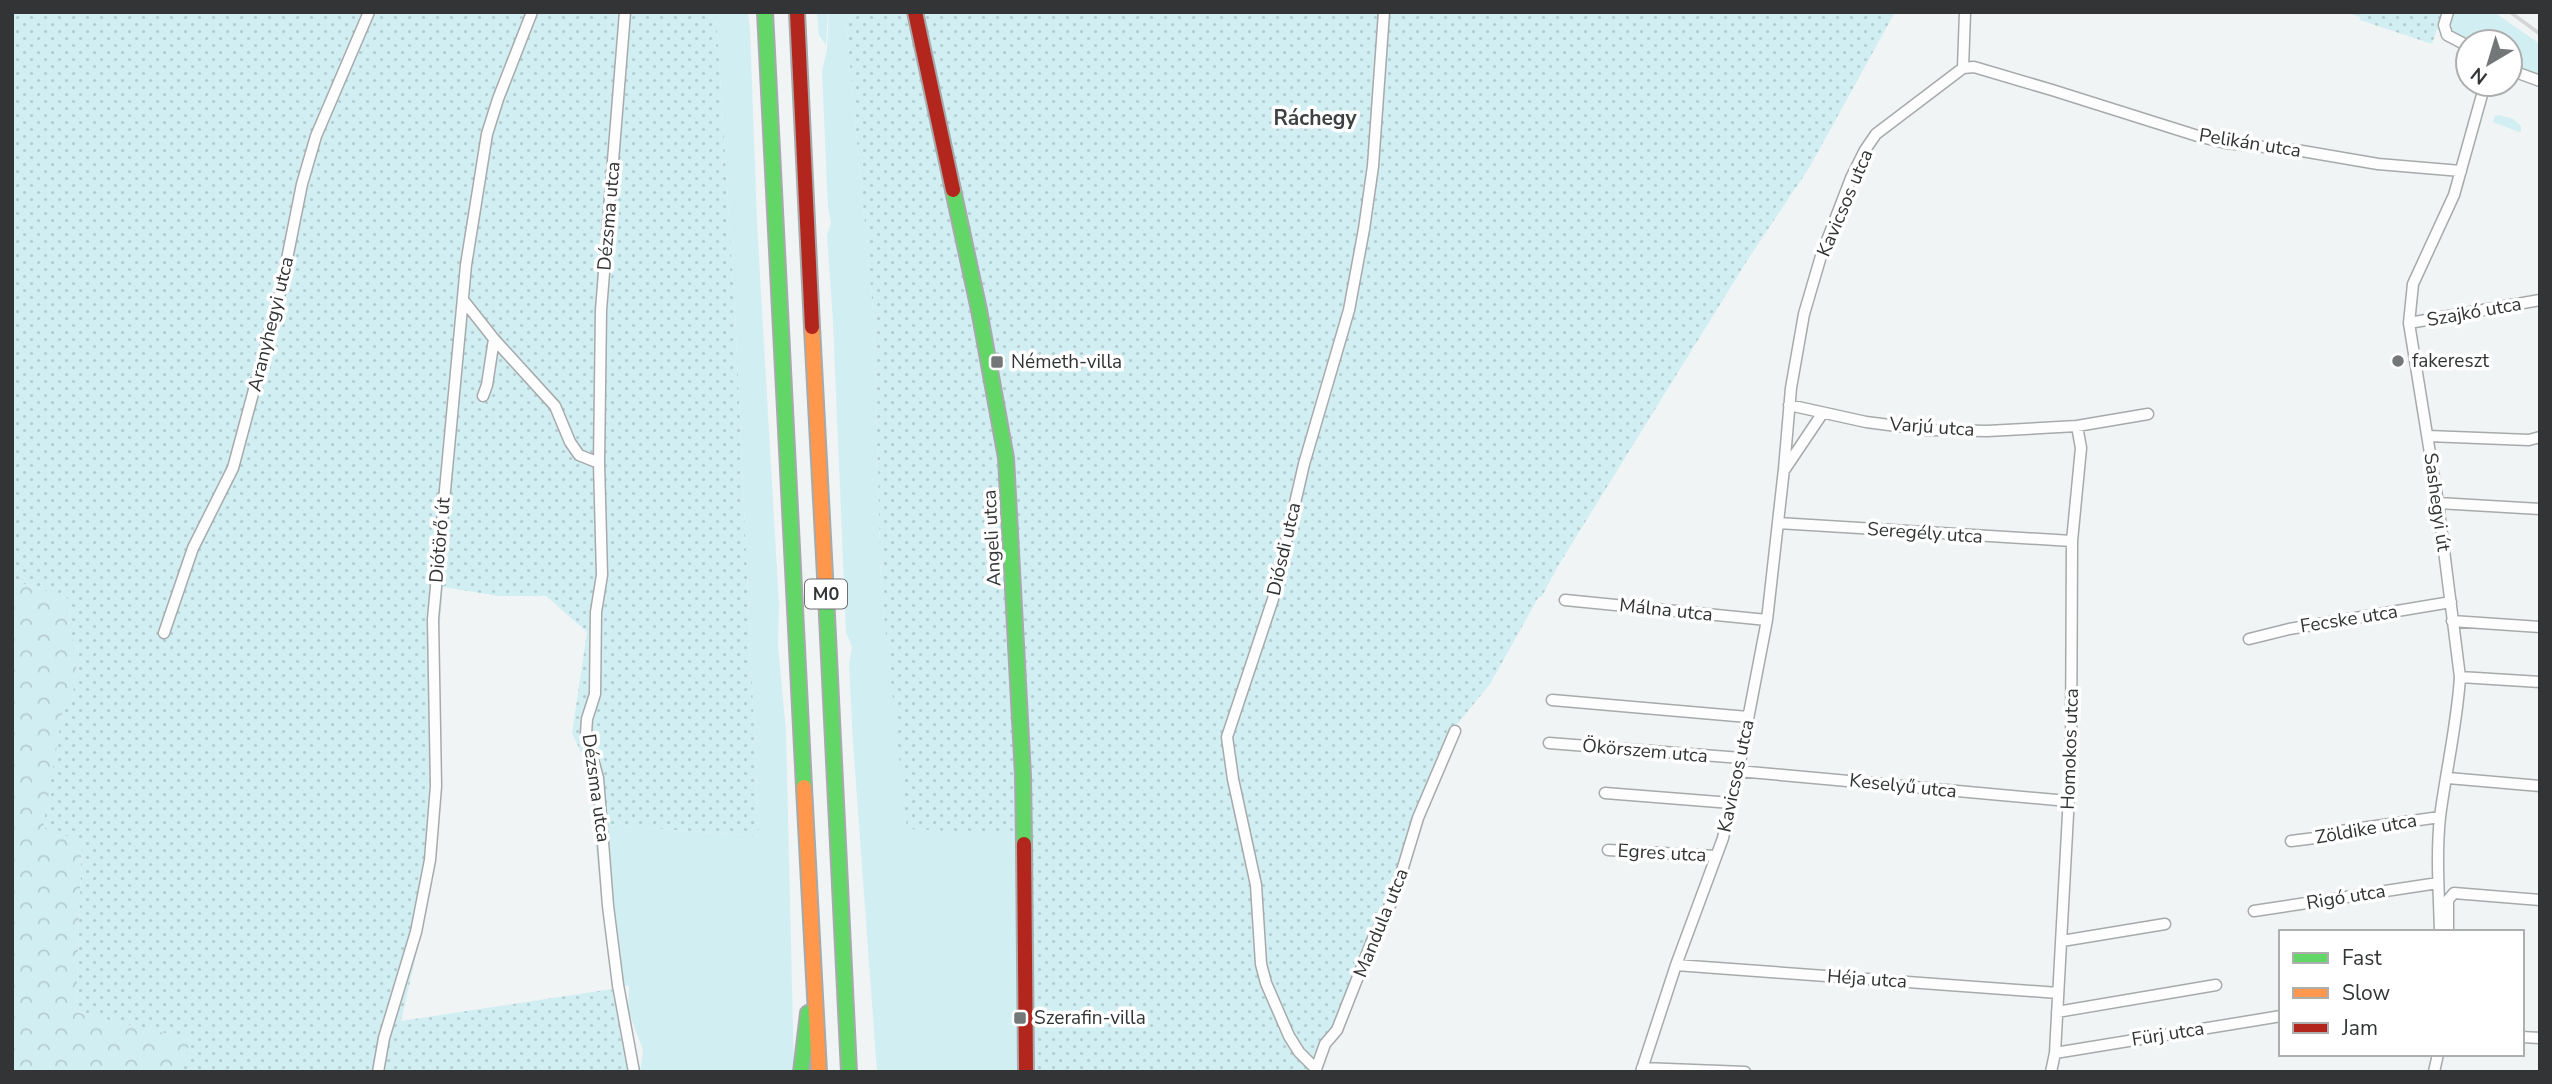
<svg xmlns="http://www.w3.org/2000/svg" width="2552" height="1084" font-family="'Nunito Sans',sans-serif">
	<defs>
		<pattern id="forest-crowns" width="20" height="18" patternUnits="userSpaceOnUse" patternTransform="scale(1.75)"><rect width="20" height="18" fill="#d1eef3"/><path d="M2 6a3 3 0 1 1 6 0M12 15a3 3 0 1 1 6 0" fill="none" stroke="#b4cdd1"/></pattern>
		<pattern id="garden-dots" width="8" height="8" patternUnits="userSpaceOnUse" patternTransform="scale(1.75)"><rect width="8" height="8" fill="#d1eef3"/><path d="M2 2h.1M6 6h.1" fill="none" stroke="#b4cdd1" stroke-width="1.8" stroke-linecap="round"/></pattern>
	</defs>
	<rect width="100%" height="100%" fill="#f0f4f5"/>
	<!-- green -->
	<path fill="#d1eef3" d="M716,12H748L750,30L757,223L779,605L778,645L786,732L794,1072H640L643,1050L628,1010L629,985L612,989L593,824L759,836L735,312Z
		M817,12L828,13L826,45L819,35Z
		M829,12H845L874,321L881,589L908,829L1017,833L1019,867L1016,931L1018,1072H877L853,742L849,664L852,647L846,632L833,321L827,235L831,223L828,207L822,71L827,50Z
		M2452,12H2494L2540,44V76L2510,63V42H2468L2448,34L2449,18Z
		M2499,115L2513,119L2521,126V131L2519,132L2493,122L2495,116Z"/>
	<!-- forest -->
	<path fill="url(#forest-crowns)" d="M12,580L66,597L70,602L69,631L79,650L72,701L82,841L76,1012L191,1039L183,1072H12Z"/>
	<!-- garden -->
	<path fill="url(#garden-dots)" d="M12,12H716L735,312L759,836L593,824L588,768L572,733L587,632L546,596H499L443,587L435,682L442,764L435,863L430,894L401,1021L612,989L628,1072H183L190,1039L76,1012L82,841L43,828L64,703L72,701L79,650L69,631L70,602L66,597L12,580Z
		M845,12H1895L1809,168L1750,256L1558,566L1542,596L1538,598L1490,684L1454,728L1425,801L1402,875L1315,1072H1018L1016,931L1019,867L1017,834L907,829L881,589L874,321Z
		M2346,12H2452L2449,18L2448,34L2437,29L2432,44L2360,20V17Z"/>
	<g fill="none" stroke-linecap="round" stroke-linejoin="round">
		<defs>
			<path id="street" d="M2448,12L2444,25L2447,35L2468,46
				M1963,68L1974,67L2052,90L2201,137L2226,143L2302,151L2378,164L2461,171
				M1963,68L1965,12
				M2510,70L2540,81
				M464,301L494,339L555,406L570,442L579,455L599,463L602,575L596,612L595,694L587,719L586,734L598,778L608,906L618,985L634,1072
				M2409,323L2540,300
				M483,396L487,385L494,339
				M1789,405L1866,422L1928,430L1987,431L2077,426L2148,414
				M2428,436L2529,440L2540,437
				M599,463L601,310L625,12
				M1785,469L1822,414
				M2438,503L2540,509
				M1778,523L2072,541
				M1565,600L1767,620
				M2452,621L2540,627
				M164,633L193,548L233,468L281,289L302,184L316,136L369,12
				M2249,639L2289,629L2451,602
				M2460,677L2540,682
				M1552,700L1748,717
				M1549,743L1741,758
				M1738,771L2068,801
				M2448,778L2540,786
				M1605,793L1731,803
				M2291,841L2315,838L2319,834L2440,817
				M1608,850L1716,856
				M2254,911L2438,883
				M2440,932C2439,894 2436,855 2440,817C2446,770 2457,725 2460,677L2438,503L2409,323L2413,284L2454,195L2485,84
				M2448,932V900L2454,893L2540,900
				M2062,941L2165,924
				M1676,965L2058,993
				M2057,1012L2216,985
				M2522,1037L2540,1038
				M2055,1053L2281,1016
				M1642,1068L1745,1072
				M1316,1069L1299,1052L1289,1036L1266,983L1261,964L1256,885L1233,779L1227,737L1273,599L1304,464L1349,310L1364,229L1373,166L1384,12
				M378,1072L384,1038L416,932L430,860L436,786L433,619L466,265L487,134L498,99L532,12
				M1315,1072L1325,1044L1337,1030L1372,941L1394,897L1418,818L1455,731
				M1641,1072L1676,965L1723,838L1738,771L1767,620L1784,469L1791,388L1804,314L1821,256L1851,178L1865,150L1876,134L1963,68
				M2051,1072L2055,1053L2071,759L2072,541L2081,448L2077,426
				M2434,1072L2438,1054"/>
			<path id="fast" d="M765,12L804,787
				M953,190L979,310L1006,458L1023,776L1024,844
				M826,595L849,1072
				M801,1072L808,1013"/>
			<path id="slow" d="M812,327L826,595
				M804,787L819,1072"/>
			<path id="jam" d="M797,12L812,327
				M915,12L953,190
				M1024,844L1026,1072"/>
		</defs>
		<!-- street casing -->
		<use href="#street" stroke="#a7aaaa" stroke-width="13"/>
		<!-- fast casing -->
		<use href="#fast" stroke="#a7aaaa" stroke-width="18"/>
		<!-- slow casing -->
		<use href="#slow" stroke="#a7aaaa" stroke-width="18"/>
		<!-- jam casing -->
		<use href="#jam" stroke="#a7aaaa" stroke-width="18"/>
		<!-- street -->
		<use href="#street" stroke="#fdfdfe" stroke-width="10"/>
		<!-- fast -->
		<use href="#fast" stroke="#63d668" stroke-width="14"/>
		<!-- slow -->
		<use href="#slow" stroke="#ff974d" stroke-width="14"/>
		<!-- jam -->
		<use href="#jam" stroke="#b3261e" stroke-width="14"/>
		<!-- rail -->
		<path stroke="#d5d5d6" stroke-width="3.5" d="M2510,12L2540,34"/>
	</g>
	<!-- markers -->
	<g fill="#747778" stroke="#fff" stroke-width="2.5">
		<circle cx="2398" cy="361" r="7"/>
		<rect x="990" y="355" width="14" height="14" rx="3.5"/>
		<rect x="1013" y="1011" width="14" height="14" rx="3.5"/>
	</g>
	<g text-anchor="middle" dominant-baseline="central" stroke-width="7" stroke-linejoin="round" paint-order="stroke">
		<!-- shield labels -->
		<rect fill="#fff" stroke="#707172" stroke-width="2" x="805" y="579.5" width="42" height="29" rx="5"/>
		<g font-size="18" font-weight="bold" fill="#323435">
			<text x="826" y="594">M0</text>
		</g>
		<!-- street labels -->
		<g font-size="19" fill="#323435" stroke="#fff">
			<text transform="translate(2250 143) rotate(9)">Pelikán utca</text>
			<text transform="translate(1845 203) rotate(-67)">Kavicsos utca</text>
			<text transform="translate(609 216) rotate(-85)">Dézsma utca</text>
			<text transform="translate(2474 312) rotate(-10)">Szajkó utca</text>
			<text transform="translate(271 324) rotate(-76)">Aranyhegyi utca</text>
			<text transform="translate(1932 427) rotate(4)">Varjú utca</text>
			<text transform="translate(2437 502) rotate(82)">Sashegyi út</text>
			<text transform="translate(1925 533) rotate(4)">Seregély utca</text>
			<text transform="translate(992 538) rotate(-93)">Angeli utca</text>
			<text transform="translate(440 540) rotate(-85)">Diótörő út</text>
			<text transform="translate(1284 549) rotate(-77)">Diósdi utca</text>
			<text transform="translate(1666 610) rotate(6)">Málna utca</text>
			<text transform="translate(2349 619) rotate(-9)">Fecske utca</text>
			<text transform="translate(2070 749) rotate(-88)">Homokos utca</text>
			<text transform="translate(1645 751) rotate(5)">Ökörszem utca</text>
			<text transform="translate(1736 776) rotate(-78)">Kavicsos utca</text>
			<text transform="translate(1903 786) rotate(6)">Keselyű utca</text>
			<text transform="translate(596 788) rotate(82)">Dézsma utca</text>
			<text transform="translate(2366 829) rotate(-10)">Zöldike utca</text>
			<text transform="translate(1662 853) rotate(3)">Egres utca</text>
			<text transform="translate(2346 897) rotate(-9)">Rigó utca</text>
			<text transform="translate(1381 923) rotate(-68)">Mandula utca</text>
			<text transform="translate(1867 979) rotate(4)">Héja utca</text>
			<text transform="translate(2168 1034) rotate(-9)">Fürj utca</text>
		</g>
		<!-- poi labels -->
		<g font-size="19" fill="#323435" stroke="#fff" text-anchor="start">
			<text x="2412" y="361">fakereszt</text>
			<text x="1011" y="362">Németh-villa</text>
			<text x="1034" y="1018">Szerafin-villa</text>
		</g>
		<!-- neighbourhood labels -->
		<g font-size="21" font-weight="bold" fill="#3d4142" stroke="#fff">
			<text x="1315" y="118">Ráchegy</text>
		</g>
	</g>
	<!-- border -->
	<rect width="2552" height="1084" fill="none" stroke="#323435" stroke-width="28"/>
	<!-- legend -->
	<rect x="2279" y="930" width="245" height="126" fill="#ffffff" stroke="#adaeae" stroke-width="2"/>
	<rect x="2293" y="953" width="35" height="10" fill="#63d668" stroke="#adaeae" stroke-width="2"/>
	<text x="2342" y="965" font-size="21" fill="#323435">Fast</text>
	<rect x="2293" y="988" width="35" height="10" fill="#ff974d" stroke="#adaeae" stroke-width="2"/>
	<text x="2342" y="1000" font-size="21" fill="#323435">Slow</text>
	<rect x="2293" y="1023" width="35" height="10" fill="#b3261e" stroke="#adaeae" stroke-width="2"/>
	<text x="2342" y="1035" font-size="21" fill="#323435">Jam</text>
	<!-- north arrow -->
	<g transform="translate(2489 63) rotate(218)"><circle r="33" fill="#ffffff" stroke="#adaeae" stroke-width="2"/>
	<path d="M0-5L12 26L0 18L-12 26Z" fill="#747778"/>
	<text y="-10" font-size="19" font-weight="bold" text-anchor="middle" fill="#323435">N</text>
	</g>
</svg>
